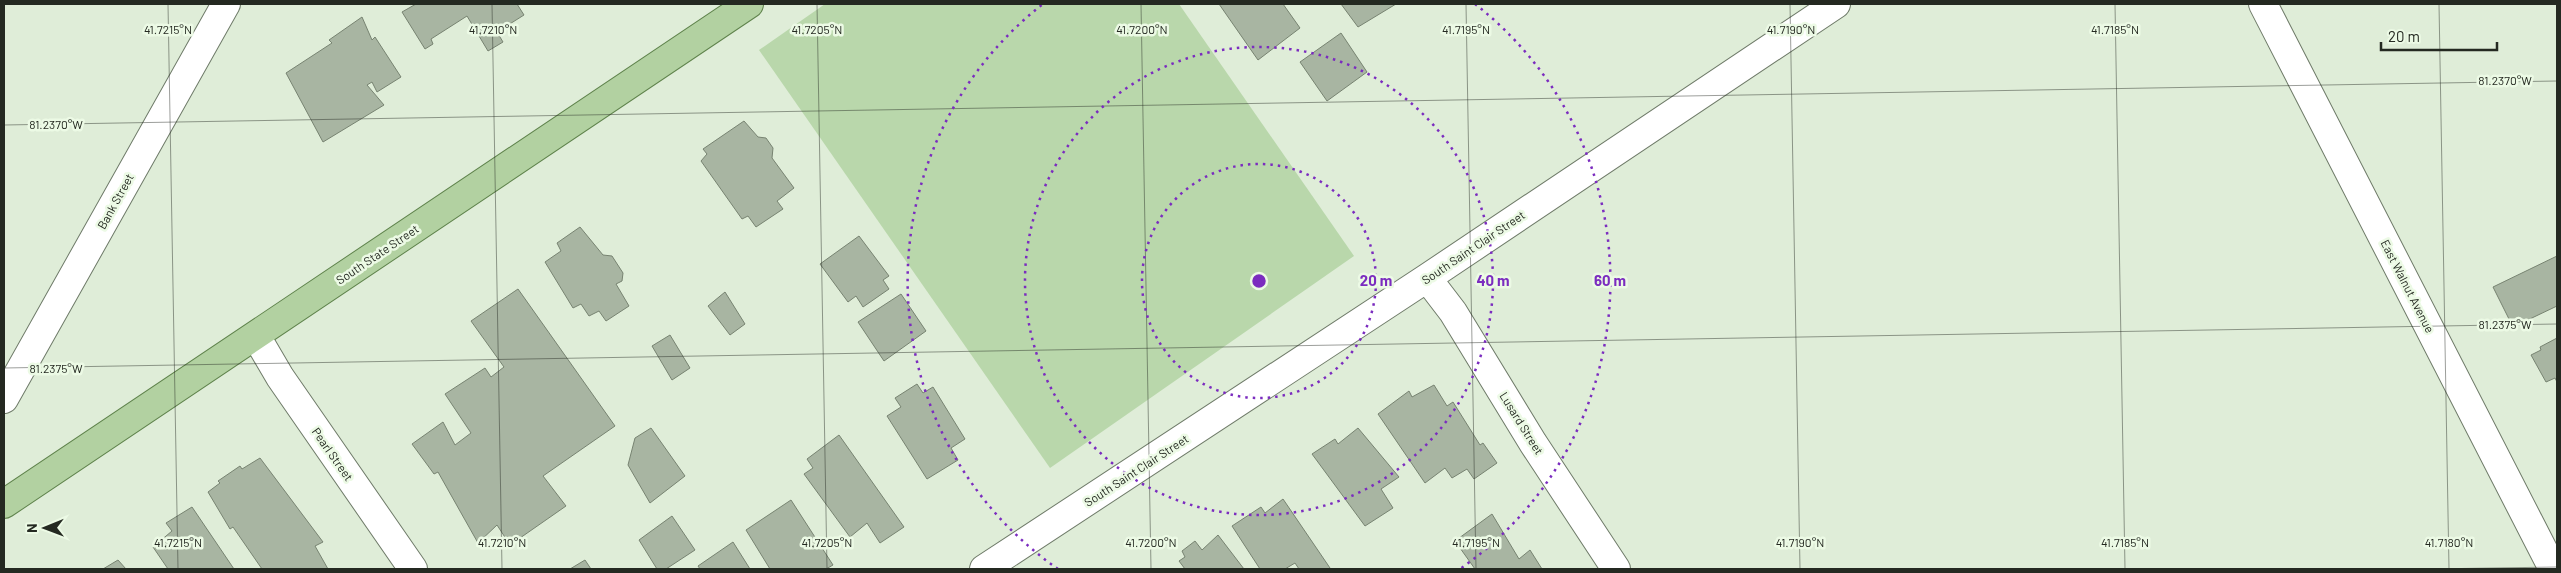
<svg xmlns="http://www.w3.org/2000/svg" width="2561" height="573" font-family="Barlow,sans-serif">
	<rect width="100%" height="100%" fill="#dfedd8"/>
	<!-- green -->
	<path fill="#b9d7ab" d="M825,4H1179L1354,256L1050,468L759,50Z"/>
	<!-- building -->
	<path fill="#a8b5a2" stroke="#778371" d="M416,4H517L524,15L497,32L503,42L488,51L467,16L431,39L433,44L425,49L402,12Z
		M1219,4H1283L1300,28L1258,60Z
		M1341,4H1396L1358,27Z
		M362,17L372,40L375,37L401,77L377,92L372,82L367,85L384,105L323,142L286,73L332,43L329,40Z
		M1341,33L1367,72L1327,101L1300,62Z
		M744,121L758,137L766,138L773,148L772,158L794,188L777,201L783,209L756,227L748,216L742,219L701,161L707,154L703,149Z
		M580,227L603,255L612,256L623,273L622,281L616,284L629,306L606,321L599,311L589,316L581,304L573,308L545,262L561,251L557,243Z
		M859,236L889,276L883,280L889,289L863,307L856,296L848,302L820,264Z
		M2557,256V306L2513,327L2493,287Z
		M518,289L615,426L543,476L566,506L510,545L497,525L478,543L438,472L434,474L412,444L443,422L455,445L471,433L445,394L485,368L491,377L504,367L471,321Z
		M725,292L745,324L730,335L708,306Z
		M901,294L926,331L884,361L858,322Z
		M670,335L690,368L672,380L652,346Z
		M2557,338V382L2555,378L2546,382L2531,355L2541,350L2540,347Z
		M917,384L923,393L933,387L965,439L951,448L958,460L927,479L887,416L901,407L895,398Z
		M1434,385L1447,406L1453,402L1480,445L1483,443L1497,463L1474,479L1467,469L1452,478L1445,468L1425,483L1378,414L1409,391L1412,397Z
		M651,428L685,476L650,503L628,465L635,438Z
		M1358,428L1399,477L1381,489L1393,508L1365,526L1312,454L1335,439L1338,444Z
		M839,435L904,527L880,543L867,523L850,537L804,474L813,468L807,459Z
		M260,458L323,542L315,546L328,569H262L233,527L230,529L208,492L220,483L218,481L240,466L242,469Z
		M1283,499L1330,568L1328,569H1299L1295,563L1285,569H1260L1232,526L1261,507L1265,513Z
		M791,500L833,565L826,569H770L746,530Z
		M192,507L234,569H168L153,547L172,531L166,523Z
		M1492,514L1519,559L1530,550L1542,569H1475L1455,541Z
		M672,516L695,550L666,569H657L639,540Z
		M1218,535L1244,569H1185L1179,561L1185,557L1182,551L1195,541L1202,550Z
		M733,542L750,569H700L698,566Z
		M118,560L126,569H103Z
		M585,560L591,569H570Z"/>
	<g fill="none" stroke-linecap="round" stroke-linejoin="round">
		<defs>
			<path id="minor" d="M2263,4L2553,569
				M1427,278L1453,312L1533,443L1616,569
				M256,336L280,377L413,569
				M4,399L226,4
				M984,569L1427,278L1836,4"/>
			<path id="major" d="M4,504L749,4"/>
		</defs>
		<!-- minor casing -->
		<use href="#minor" stroke="#6f7b69" stroke-width="30"/>
		<!-- major casing -->
		<use href="#major" stroke="#5f834c" stroke-width="30"/>
		<!-- minor -->
		<use href="#minor" stroke="#fff" stroke-width="28"/>
		<!-- major -->
		<use href="#major" stroke="#b2d1a1" stroke-width="28"/>
	</g>
	<!-- ticks -->
	<path fill="none" stroke="#242921" stroke-width="1" stroke-opacity="0.45" d="M168,4L178,569M492,4L502,569M817,4L827,569M1141,4L1151,569M1466,4L1476,569M1790,4L1800,569M2115,4L2125,569M2439,4L2449,569M4,125L2557,81M4,368L2557,324M2429,569L2557,567"/>
	<!-- distance rings -->
	<g fill="none" stroke="#7b2cbf" stroke-width="2.5" stroke-dasharray="2.5 5">
		<circle cx="1259" cy="281" r="117"/>
		<circle cx="1259" cy="281" r="234"/>
		<path d="M1058 569A351 351 0 0 1 1043 4M1475 4A351 351 0 0 1 1460 569"/>
	</g>
	<g text-anchor="middle" dominant-baseline="central" stroke-width="5" stroke-linejoin="round" paint-order="stroke">
		<!-- street labels -->
		<g font-size="12" fill="#242921" stroke="#ecfae5">
			<text transform="translate(115 201) rotate(-61)">Bank Street</text>
			<text transform="translate(1473 247) rotate(-34)">South Saint Clair Street</text>
			<text transform="translate(377 254) rotate(-34)">South State Street</text>
			<text transform="translate(2408 286) rotate(63)">East Walnut Avenue</text>
			<text transform="translate(1522 423) rotate(58)">Lusard Street</text>
			<text transform="translate(333 454) rotate(55)">Pearl Street</text>
			<text transform="translate(1136 470) rotate(-33)">South Saint Clair Street</text>
		</g>
	</g>
	<g font-size="12" text-anchor="middle" fill="#242921" stroke="#ecfae5" stroke-width="5" stroke-linejoin="round" paint-order="stroke">
		<text x="168" y="34">41.7215°N</text>
		<text x="493" y="34">41.7210°N</text>
		<text x="817" y="34">41.7205°N</text>
		<text x="1142" y="34">41.7200°N</text>
		<text x="1466" y="34">41.7195°N</text>
		<text x="1791" y="34">41.7190°N</text>
		<text x="2115" y="34">41.7185°N</text>
		<text x="2505" y="85">81.2370°W</text>
		<text x="56" y="129">81.2370°W</text>
		<text x="2505" y="329">81.2375°W</text>
		<text x="56" y="373">81.2375°W</text>
		<text x="178" y="547">41.7215°N</text>
		<text x="502" y="547">41.7210°N</text>
		<text x="827" y="547">41.7205°N</text>
		<text x="1151" y="547">41.7200°N</text>
		<text x="1476" y="547">41.7195°N</text>
		<text x="1800" y="547">41.7190°N</text>
		<text x="2125" y="547">41.7185°N</text>
		<text x="2449" y="547">41.7180°N</text>
	</g>
	<circle cx="1259" cy="281" r="8" fill="#7b2cbf" stroke="#ecfae5" stroke-width="2.5"/>
	<g font-size="15" text-anchor="middle" font-weight="bold" fill="#7b2cbf" stroke="#ecfae5" stroke-width="5" stroke-linejoin="round" paint-order="stroke">
		<text x="1376" y="286">20 m</text>
		<text x="1493" y="286">40 m</text>
		<text x="1610" y="286">60 m</text>
	</g>
	<!-- border -->
	<rect width="2561" height="573" fill="none" stroke="#242921" stroke-width="10"/>
	<!-- north arrow -->
	<g transform="translate(45 528) rotate(269)" stroke="#ecfae5" stroke-width="4" paint-order="stroke">
	<path d="M0-4L9 19L0 12L-9 19Z" fill="#242921"/>
	<text y="-8" font-size="14" font-weight="bold" text-anchor="middle" fill="#242921">N</text>
	</g>
	<!-- scale -->
	<path d="M2381 42v8h116v-8" fill="none" stroke="#242921" stroke-width="2.5"/>
	<text x="2388" y="42" font-size="15" fill="#242921" stroke="#ecfae5" stroke-width="4" paint-order="stroke">20 m</text>
</svg>
